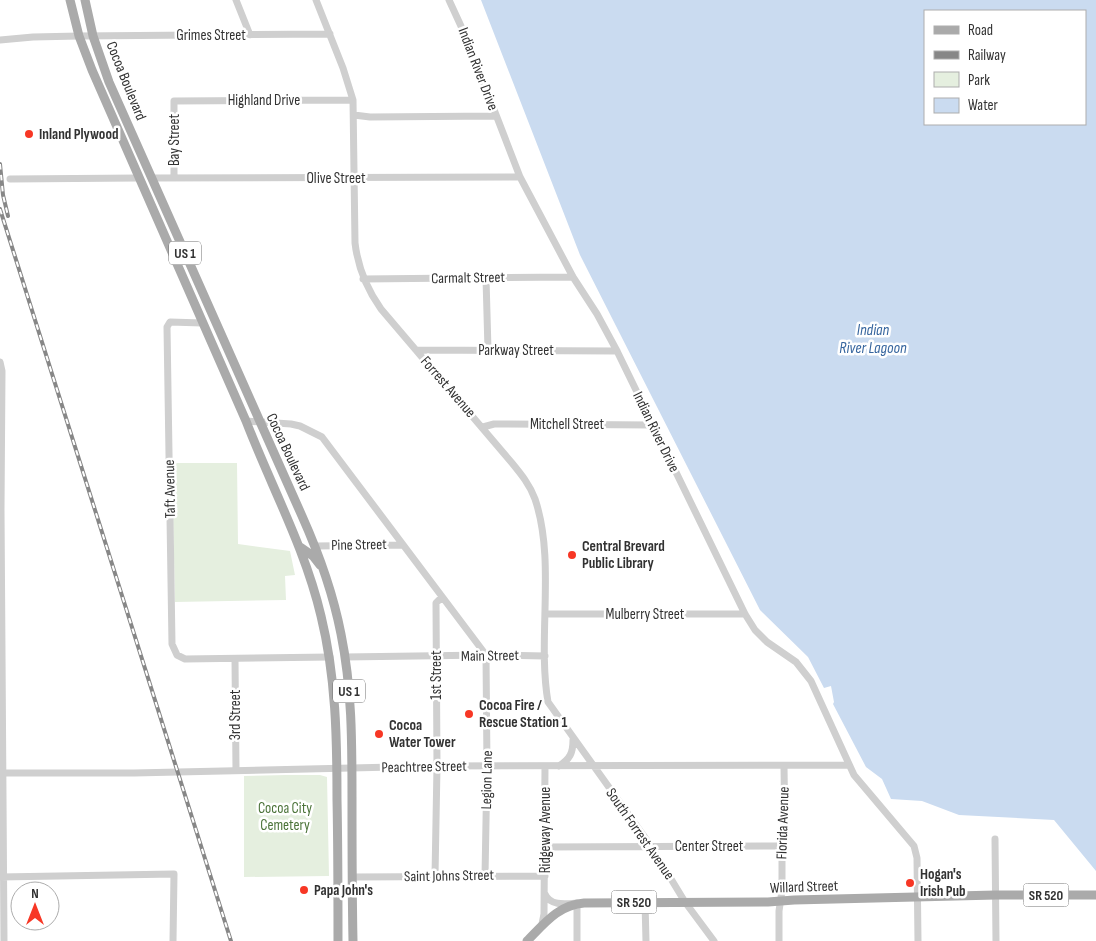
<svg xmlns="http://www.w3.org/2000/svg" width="1096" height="941" font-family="'Sofia Sans Condensed',sans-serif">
	<rect width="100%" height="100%" fill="#fff"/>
	<!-- green -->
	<path fill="#e5efdf" d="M172,463H237L238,544L290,551L295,575L285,576L286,600L175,602Z
		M286,775H320L327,777L329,876L244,877V776Z"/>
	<!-- water -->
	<path fill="#cadbf0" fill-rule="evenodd" d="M481,0H1096V871L1054,820L959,815L922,801L891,799L882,779L866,767L833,704L834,702L831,686L824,688L808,657L760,610L580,255ZM925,11H1085V124H925Z"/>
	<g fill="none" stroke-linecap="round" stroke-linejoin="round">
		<!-- minor -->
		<path stroke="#cfcfcf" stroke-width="7" d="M236,0L250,35
			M316,0L343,68L353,100L355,243C358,268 366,288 381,309L512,463C521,474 530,485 535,499C556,561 537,638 548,702L651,846L685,902L714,941
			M449,0L466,37L520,177L573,277L597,314L617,351L745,614L755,630L767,642L796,662L811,681L854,775L914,846L917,858L918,941
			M0,40L33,37L79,36L330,34
			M354,115L370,117L496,116
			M152,178L520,177
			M174,178V101L353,100
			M10,179L139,178
			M486,278L488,350
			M363,279L573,277
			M202,323L170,322L167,327L172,644L177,655L185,659L330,657
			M416,350L617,351
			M0,362L2,371L1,509L4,941
			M246,421L291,424L300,426L322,437L486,655L487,767L485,876
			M483,427L494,424L652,425
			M315,546L402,545
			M545,614H745
			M345,657L486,655L545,656
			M235,659L236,770
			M559,766C570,759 573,753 573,740
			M0,773H134L437,766L849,765
			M995,839L996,941
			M546,847L782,846
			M435,876L437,766L436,603L442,597
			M0,877L174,874L173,941
			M352,877L545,876
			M545,894C550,906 565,904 577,903V941
			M645,902L646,941
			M542,924L544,914L545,766
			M779,941V911L782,891V846L785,837L784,766"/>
		<!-- major -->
		<path stroke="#aaa" stroke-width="9" d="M70,0L79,36L92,70L246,421C271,486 305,548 321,616C336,677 337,738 337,800C338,847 338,894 338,941
			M85,0L93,36L109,82L302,516C319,554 333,593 341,634C352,688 352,742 352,797C352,845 352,893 353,941
			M300,547L313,556L320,565
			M527,941C544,924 558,905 584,903L768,902L794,900L996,895H1096"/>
		<defs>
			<path id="rail" d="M0,164L3,195L8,216
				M0,209L231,941"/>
		</defs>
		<!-- rail casing -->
		<use href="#rail" stroke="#878787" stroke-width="4"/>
		<!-- rail -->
		<use href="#rail" stroke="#fff" stroke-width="2" stroke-dasharray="5.5" stroke-linecap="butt"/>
	</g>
	<!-- markers -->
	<g fill="#f73725" stroke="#fff" stroke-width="2">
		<circle cx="29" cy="134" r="5"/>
		<circle cx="572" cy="555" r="5"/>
		<circle cx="469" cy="714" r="5"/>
		<circle cx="379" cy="734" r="5"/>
		<circle cx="910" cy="883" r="5"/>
		<circle cx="304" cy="890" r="5"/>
	</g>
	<g text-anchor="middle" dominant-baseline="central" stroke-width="5" stroke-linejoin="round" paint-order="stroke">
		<!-- shield labels -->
		<g fill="#fff" stroke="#707070" stroke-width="1">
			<rect x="169" y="241.5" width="32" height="23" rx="4"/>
			<rect x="333" y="679.5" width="32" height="23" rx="4"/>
			<rect x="1023.5" y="883.5" width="45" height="23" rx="4"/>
			<rect x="611.5" y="890.5" width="45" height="23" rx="4"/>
		</g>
		<g font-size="14" font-weight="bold" fill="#323232">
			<text x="185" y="253">US 1</text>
			<text x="349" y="691">US 1</text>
			<text x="1046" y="895">SR 520</text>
			<text x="634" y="902">SR 520</text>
		</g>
		<!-- street labels -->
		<g font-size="15" fill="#323232" stroke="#fff">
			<text x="211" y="35">Grimes Street</text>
			<text transform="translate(478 69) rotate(69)">Indian River Drive</text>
			<text transform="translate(126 81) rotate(68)">Cocoa Boulevard</text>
			<text x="264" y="100">Highland Drive</text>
			<text transform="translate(174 140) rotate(-90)">Bay Street</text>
			<text x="336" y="178">Olive Street</text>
			<text transform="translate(468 278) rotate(-1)">Carmalt Street</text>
			<text x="516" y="350">Parkway Street</text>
			<text transform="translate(448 387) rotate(49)">Forrest Avenue</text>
			<text x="567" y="424">Mitchell Street</text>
			<text transform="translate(656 432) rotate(64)">Indian River Drive</text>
			<text transform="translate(288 452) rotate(65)">Cocoa Boulevard</text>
			<text transform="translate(170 489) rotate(-91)">Taft Avenue</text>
			<text transform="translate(359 545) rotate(-1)">Pine Street</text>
			<text x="645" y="614">Mulberry Street</text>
			<text transform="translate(490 656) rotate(-1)">Main Street</text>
			<text transform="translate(436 675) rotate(-90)">1st Street</text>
			<text transform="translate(235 715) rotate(-90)">3rd Street</text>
			<text transform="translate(424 767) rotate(-1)">Peachtree Street</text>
			<text transform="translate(487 780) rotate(-89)">Legion Lane</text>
			<text transform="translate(783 823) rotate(-88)">Florida Avenue</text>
			<text transform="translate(545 830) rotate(-90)">Ridgeway Avenue</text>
			<text transform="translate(640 834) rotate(55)">South Forrest Avenue</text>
			<text x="709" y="846">Center Street</text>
			<text transform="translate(449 876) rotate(-1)">Saint Johns Street</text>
			<text transform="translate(804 887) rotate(-2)">Willard Street</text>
		</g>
		<!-- poi labels -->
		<g font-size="15" font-weight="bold" fill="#323232" stroke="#fff" text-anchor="start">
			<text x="39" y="134">Inland Plywood</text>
			<text x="582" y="546">Central Brevard<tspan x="582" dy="17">Public Library</tspan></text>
			<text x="479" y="705">Cocoa Fire /<tspan x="479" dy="17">Rescue Station 1</tspan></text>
			<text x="389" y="725">Cocoa<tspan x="389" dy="17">Water Tower</tspan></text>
			<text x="920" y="874">Hogan's<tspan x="920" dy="17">Irish Pub</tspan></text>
			<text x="314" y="890">Papa John's</text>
		</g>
		<!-- park labels -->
		<g font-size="15" fill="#4b7339" stroke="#fff">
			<text x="285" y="808">Cocoa City<tspan x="285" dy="17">Cemetery</tspan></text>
		</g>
		<!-- water labels -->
		<g font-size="16" font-style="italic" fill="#36659e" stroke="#fff">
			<text x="873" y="330">Indian<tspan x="873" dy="18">River Lagoon</tspan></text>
		</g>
	</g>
	<!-- legend -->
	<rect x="924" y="10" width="162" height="115" fill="#ffffff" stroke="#adadad"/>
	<rect x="934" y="26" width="25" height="8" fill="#aaaaaa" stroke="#adadad"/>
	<text x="968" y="35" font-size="15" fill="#323232">Road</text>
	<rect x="934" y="51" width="25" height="8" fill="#878787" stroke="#adadad"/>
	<text x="968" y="60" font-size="15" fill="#323232">Railway</text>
	<rect x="934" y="72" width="25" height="15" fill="#e5efdf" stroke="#adadad"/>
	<text x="968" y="85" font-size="15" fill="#323232">Park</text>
	<rect x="934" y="98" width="25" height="15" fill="#cadbf0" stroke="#adadad"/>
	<text x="968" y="110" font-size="15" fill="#323232">Water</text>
	<!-- north arrow -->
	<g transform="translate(35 906)"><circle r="24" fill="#ffffff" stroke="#adadad"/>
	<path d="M0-4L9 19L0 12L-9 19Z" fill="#f73725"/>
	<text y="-8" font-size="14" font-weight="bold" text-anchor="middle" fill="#323232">N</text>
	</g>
</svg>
